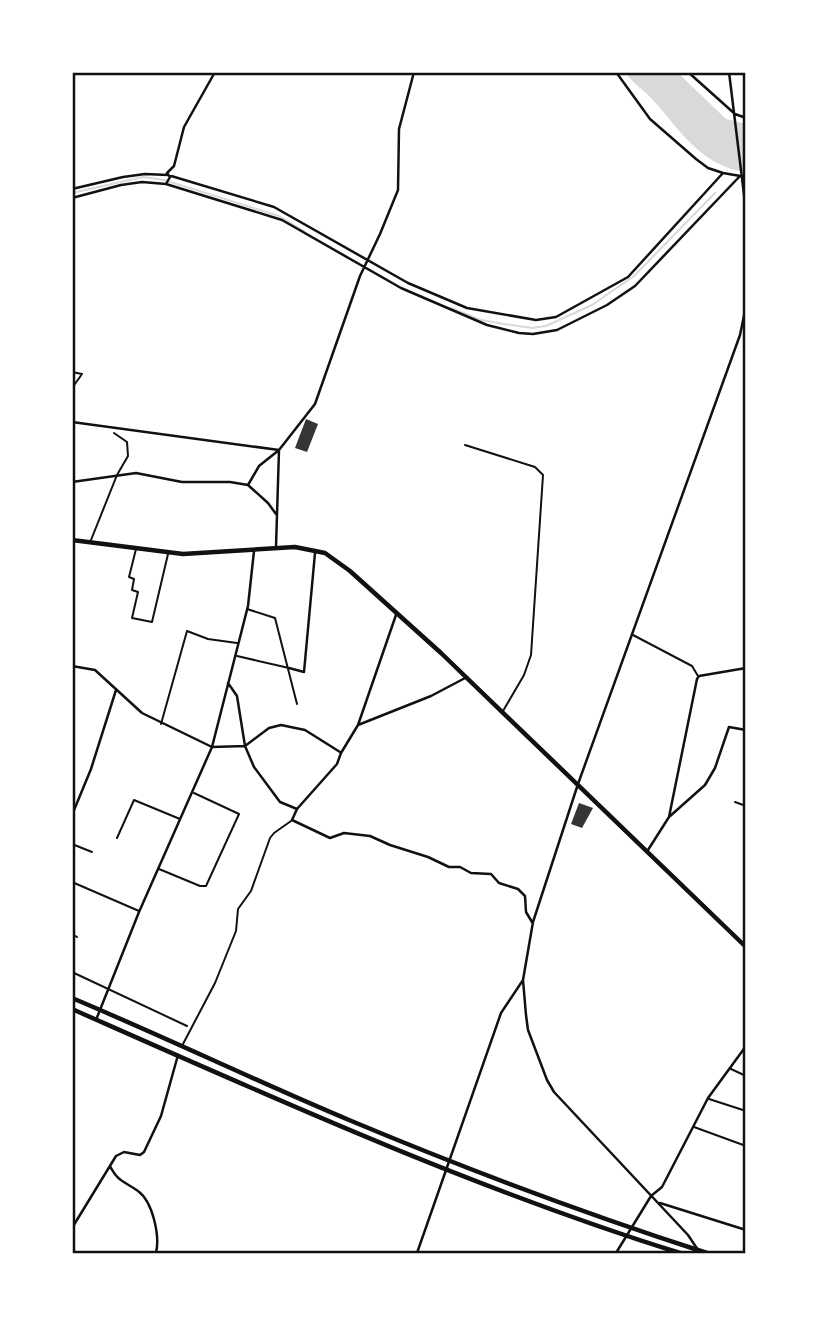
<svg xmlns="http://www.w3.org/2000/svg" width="818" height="1325" font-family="'Golos Text',sans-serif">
	<rect width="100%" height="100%" fill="#fff"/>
	<!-- water -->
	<path fill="#d9d9d9" d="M625,72H677L726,119L746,124V172C702,167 680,130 652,99C642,88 635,86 625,72Z"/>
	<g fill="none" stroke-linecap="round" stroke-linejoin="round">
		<!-- stream -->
		<path stroke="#d9d9d9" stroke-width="2" d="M72,193L143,177L164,180L279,216L304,231
			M451,308L481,320L504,324L532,328L546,326L592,305L634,276L715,193"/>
	</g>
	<!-- building -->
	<path fill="#353535" d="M306,419L318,424L307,452L295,448Z
		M579,803L593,808L582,828L571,824Z"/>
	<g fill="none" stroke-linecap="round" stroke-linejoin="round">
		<!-- service -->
		<path stroke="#111" stroke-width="2" d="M72,372L82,374L72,388
			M465,445L535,467L543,475L531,655L524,675L503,711
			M91,540L117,475L128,456L127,442L114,433
			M136,549L129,577L134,579L132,590L138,592L132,618L152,622L168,554
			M247,609L275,618L297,704
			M633,635L692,666L698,676
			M237,656L289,668
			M161,724L187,631L208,639L237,643
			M735,802L746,806
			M117,838L134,800L180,819
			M72,844L92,852
			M159,869L200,886H206L239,814L194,793
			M72,882L139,911
			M72,934L77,937
			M72,972L187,1026
			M183,1044L215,983L236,931L238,909L251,891L270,838L274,833L291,821
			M731,1069L746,1076
			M709,1099L746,1111
			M694,1127L746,1146"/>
		<!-- minor -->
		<path stroke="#111" stroke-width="2.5" d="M616,72L650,119L696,159L708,168L723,173L746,177
			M688,72L735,114L746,118
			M729,72L746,211
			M166,184L170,177L167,173L174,166L184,127L215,72
			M72,189L123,177L145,174L168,175L274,207L408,283L467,308L536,320L556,317L628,277L723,173
			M72,198L121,185L142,182L166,184L282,220L401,288L487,325L519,333L533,334L557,330L607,305L635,286L740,176
			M72,422L279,450L276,547
			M72,482L136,473L182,482H230L248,485L268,503L276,514
			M248,485L259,466L279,450L315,404L360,276L380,234L398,190L399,129L414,72
			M397,612L358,725L341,753L337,764L297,809L292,820L330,838L344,833L370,836L390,845L428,857L449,867H460L471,873L491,874L499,883L518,889L525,896L526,912L532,922
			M72,666L95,670L142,713L212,747L245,746L269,728L281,725L305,730L340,752
			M289,668L304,672L315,553
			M228,683L237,696L245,746L254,767L280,802L297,809
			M358,725L431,696L467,677
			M72,815L91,769L116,690
			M669,817L705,785L715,768L729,727L746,730
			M648,850L669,817L697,679L699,676L746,668
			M96,1020L139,912L212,747L248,606L254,551
			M110,1166C118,1182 124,1181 138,1191C153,1202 160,1236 156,1253
			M660,1203L746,1230
			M72,1228L116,1156L124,1152L140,1155L144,1152L161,1116L178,1055
			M417,1253L501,1013L523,980
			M616,1253L651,1196L662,1187L708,1098L746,1046
			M697,1253L698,1250L688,1235L554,1092L547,1080L528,1030L526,1015L523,980L533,922L578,784L740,335L746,306"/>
		<!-- primary -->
		<path stroke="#111" stroke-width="4.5" d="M72,540L183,554L295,547L325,553L350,571L441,653L746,947
			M72,998C165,1037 256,1081 349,1120C466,1169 586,1214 707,1253
			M72,1009C271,1097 472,1188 680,1253"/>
	</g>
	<!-- border -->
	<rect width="818" height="1325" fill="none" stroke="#ffffff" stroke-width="147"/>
	<rect x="74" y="74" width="670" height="1178" fill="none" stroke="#111" stroke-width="2.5"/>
</svg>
